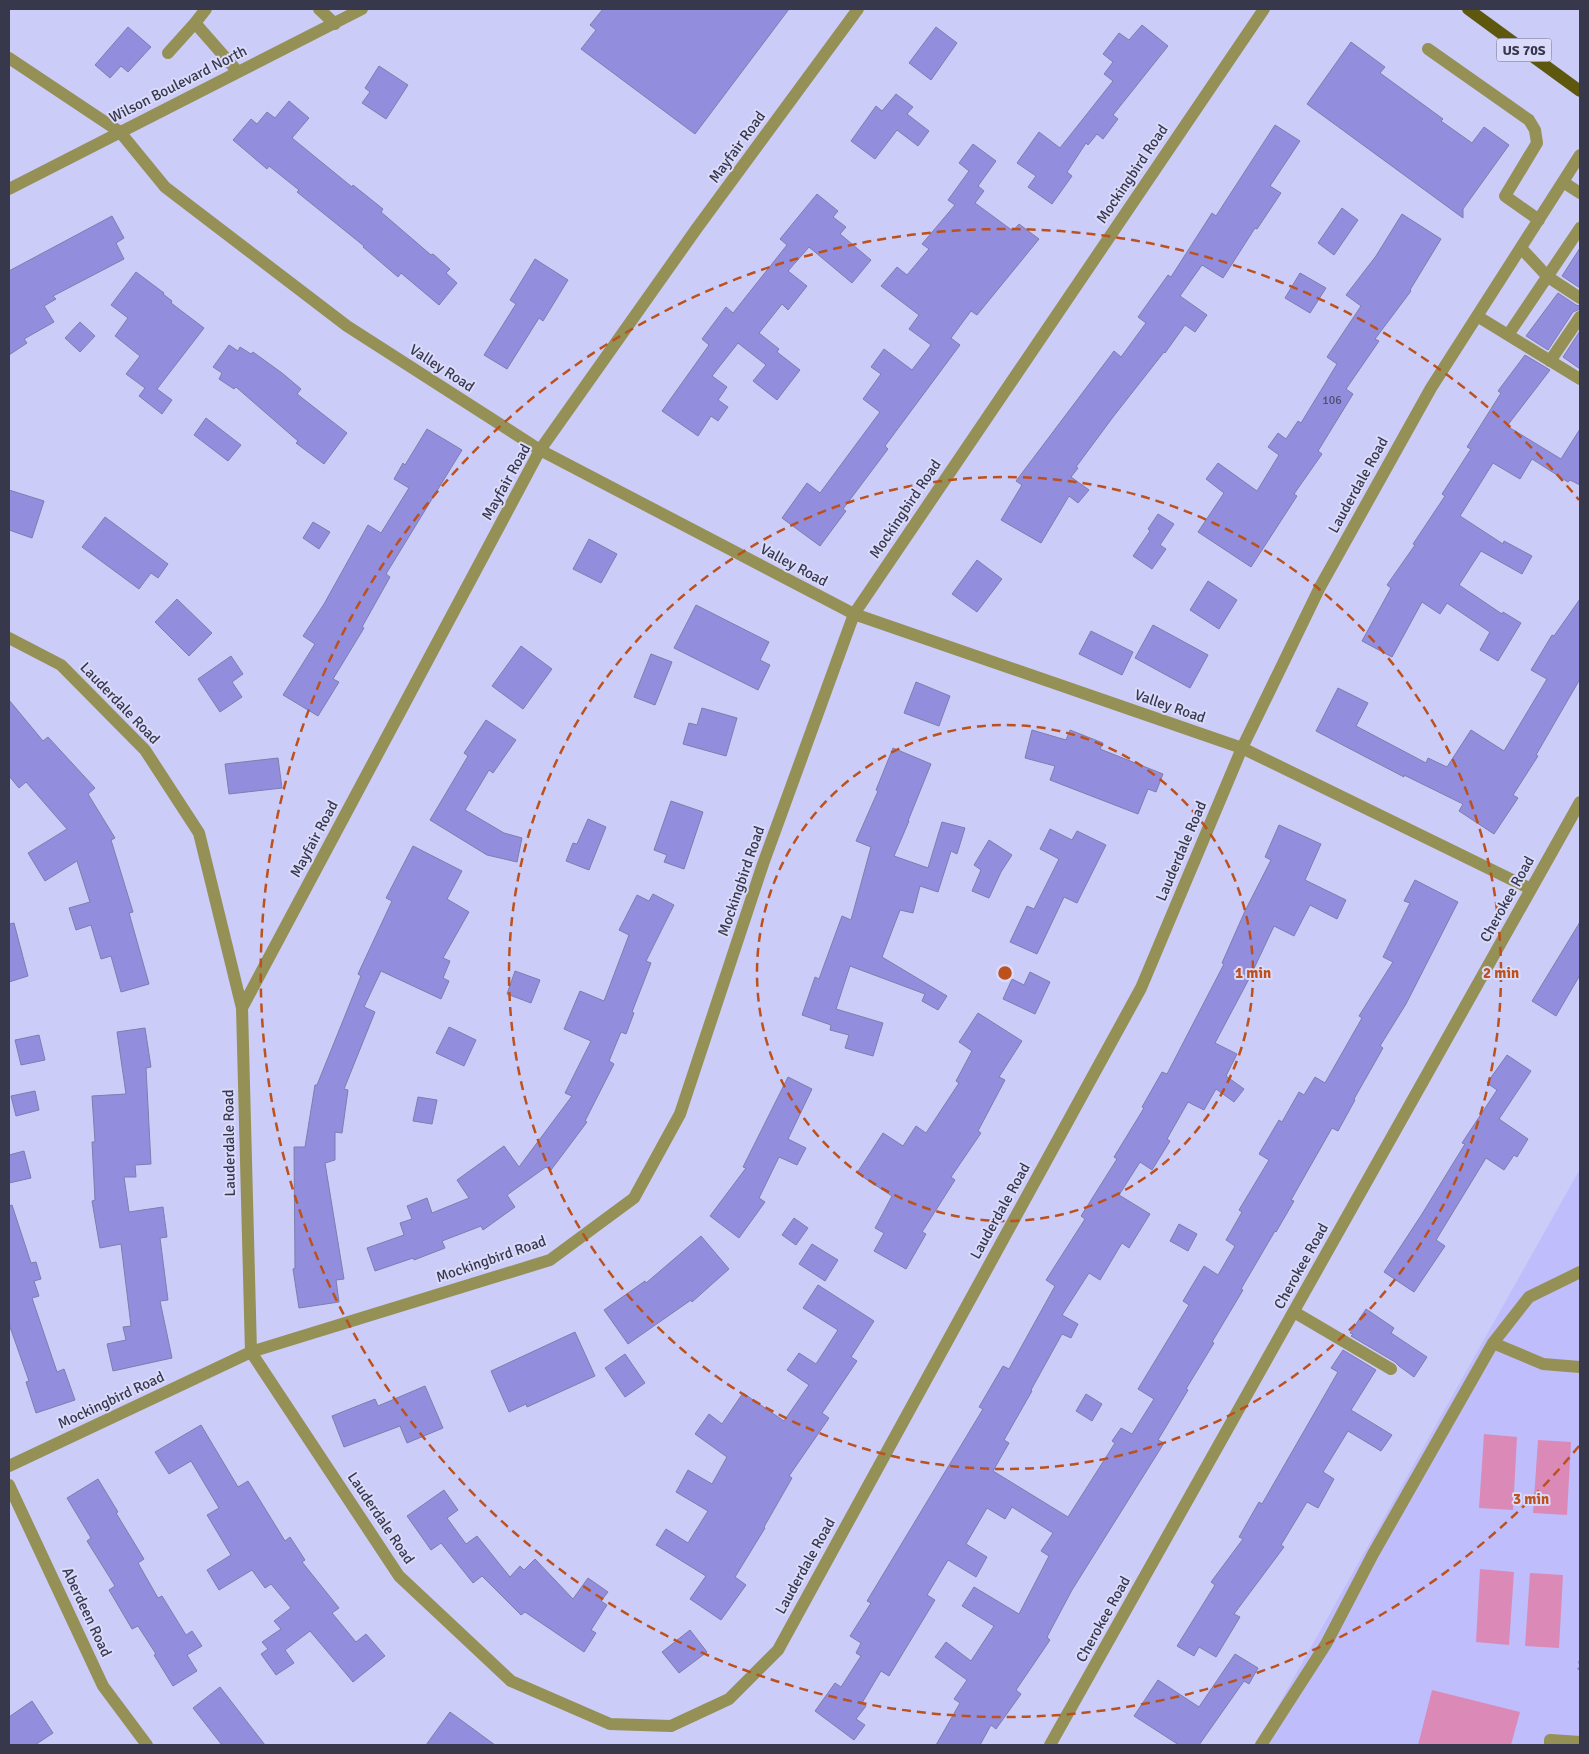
<svg xmlns="http://www.w3.org/2000/svg" width="1589" height="1754" font-family="Signika,sans-serif">
	<rect width="100%" height="100%" fill="#ccccf8"/>
	<!-- built -->
	<path fill="#bfbdfb" d="M1580,1169V1745H1256Z"/>
	<!-- green -->
	<path fill="#db8ab8" d="M1484,1434L1517,1437L1513,1510L1479,1508Z
		M1538,1440L1571,1442L1567,1515L1533,1513Z
		M1480,1569L1514,1572L1509,1645L1476,1642Z
		M1530,1573L1563,1575L1559,1648L1525,1646Z
		M1432,1690L1520,1712L1511,1745H1418Z"/>
	<!-- building -->
	<path fill="#928edd" stroke="#7e7daf" d="M603,9H789L695,134L581,49L596,30L590,25Z
		M1142,25L1168,46L1113,115L1118,119L1103,139L1097,134L1088,145L1086,143L1067,172L1072,176L1052,204L1028,187L1036,176L1017,163L1039,132L1060,148L1113,81L1104,74L1113,62L1103,54L1119,33L1129,40Z
		M128,27L151,47L128,72L121,66L110,78L95,65Z
		M936,27L957,43L931,80L909,63Z
		M1351,42L1385,67L1380,73L1443,119L1441,121L1472,143L1484,127L1509,145L1463,209V218L1307,104Z
		M379,66L408,85L386,119L362,103L370,92L365,88Z
		M896,94L913,107L907,114L929,131L918,146L897,130L875,159L851,141L876,106L882,111Z
		M289,101L309,118L292,138L352,187L353,185L383,209L381,212L431,255L433,254L450,269L446,273L457,283L439,305L401,273L398,277L363,247L364,246L297,192L299,190L269,166L267,169L233,140L251,119L257,124L267,112L275,118Z
		M1275,125L1300,141L1270,186L1281,193L1257,229L1255,228L1223,278L1202,265L1180,296L1207,315L1195,332L1185,325L1165,353L1164,352L1113,417L1076,467L1078,468L1071,477L1089,490L1078,503L1069,496L1041,543L1001,520L1022,485L1016,481L1114,351L1121,357L1146,323L1138,317L1168,275L1171,277L1212,213L1216,216Z
		M973,144L996,161L978,186L984,191L975,203L1013,231L1019,224L1039,239L977,315L971,311L951,338L960,345L885,446L888,449L843,509L846,511L820,546L782,518L807,483L820,493L880,412L863,399L881,374L871,367L884,349L912,370L931,345L909,329L919,315L881,286L897,267L907,275L929,249L922,244L955,205L948,200L969,171L959,163Z
		M817,194L838,211L833,217L846,227L840,234L871,260L852,283L809,247L788,271L807,286L788,310L782,304L759,333L779,349L777,352L800,370L777,400L753,381L766,365L738,343L712,376L727,387L718,400L728,407L718,421L711,416L698,436L662,411L709,345L702,339L726,307L733,313L787,245L780,239Z
		M1342,208L1358,220L1334,255L1318,243Z
		M1402,214L1441,239L1410,290L1411,291L1375,339L1379,341L1346,389L1353,394L1318,451L1322,454L1294,494L1297,496L1251,567L1198,532L1224,493L1206,479L1218,463L1257,491L1279,455L1268,447L1278,433L1286,439L1298,421L1301,423L1337,364L1327,357L1361,306L1346,295L1376,256Z
		M112,216L124,238L116,243L124,259L53,296L56,299L44,306L54,322L24,339L27,343L9,355V271Z
		M1580,248V288L1562,276Z
		M535,259L568,280L543,321L539,318L507,369L484,355L516,304L510,300Z
		M136,272L164,293L163,294L172,301L171,303L204,328L157,389L172,400L162,414L139,396L145,388L126,374L140,356L115,336L128,318L111,305Z
		M1300,273L1326,288L1310,313L1285,298Z
		M1558,293L1576,305L1580,306V309L1573,312L1548,350L1526,336Z
		M80,322L95,336L80,352L65,338Z
		M1580,331V369L1563,357Z
		M229,345L238,351L240,347L251,354L253,352L282,373L301,389L297,394L347,433L324,464L296,443L298,441L236,387L234,389L219,379L222,373L213,367Z
		M1525,355L1550,370L1507,426L1561,459L1580,429V485L1570,480L1568,482L1532,459L1520,479L1493,463L1460,516L1503,544L1504,541L1532,556L1522,574L1481,551L1459,585L1502,614L1503,612L1521,623L1498,661L1480,650L1490,632L1447,603L1440,614L1422,602L1392,657L1362,641L1391,588L1387,585L1415,545L1413,544L1445,496L1442,494L1471,449L1467,447L1501,393L1498,391Z
		M206,418L241,445L228,461L194,435Z
		M427,429L462,450L386,574L390,577L362,627L364,628L333,679L339,682L318,716L283,695L315,644L303,636L324,604L368,525L381,533L409,488L394,479L403,463L405,465Z
		M9,490L44,501L32,538L9,530Z
		M1158,514L1174,524L1160,545L1166,549L1152,569L1133,556L1150,531L1148,529Z
		M105,517L168,564L158,578L151,573L139,589L82,547Z
		M313,522L330,532L319,549L303,538Z
		M589,539L617,554L601,583L573,569Z
		M977,560L1002,579L977,612L952,594Z
		M1208,581L1237,600L1219,629L1190,610Z
		M177,599L212,633L189,656L155,622Z
		M1580,599V679L1536,755L1538,756L1513,795L1518,798L1494,834L1459,811L1463,804L1404,775V777L1316,731L1338,688L1368,703L1356,726L1426,763L1428,758L1447,767L1471,730L1504,751L1547,679L1531,670L1552,635L1554,636Z
		M696,605L769,642L760,660L770,665L758,690L674,648Z
		M1153,625L1208,655L1190,688L1135,658Z
		M1091,631L1133,652L1122,675L1079,654Z
		M521,646L552,669L523,709L492,686Z
		M651,654L672,662L655,705L634,697Z
		M231,656L243,674L232,682L242,697L220,712L198,679Z
		M916,682L950,696L939,726L904,713Z
		M9,700L43,741L48,737L95,788L88,794L115,838L111,840L133,912L129,913L149,984L121,992L111,956L101,959L91,925L76,930L69,908L90,902L77,861L45,881L28,853L67,829L26,782L19,788L9,776Z
		M702,708L737,718L726,756L683,744L689,723L697,725Z
		M486,720L516,740L493,773L489,770L465,810L504,833L522,838L517,862L487,855L430,820L468,756L464,753Z
		M1032,730L1066,740L1070,730L1103,743L1100,749L1163,774L1156,792L1148,789L1138,814L1050,780L1055,766L1025,758Z
		M893,748L931,764L908,821H909L894,856L928,868L942,822L965,828L957,854L951,851L938,892L920,886L913,913L900,910L882,957L947,996L938,1010L922,1001L925,994L850,966L836,1009L883,1023L873,1056L845,1048L849,1035L830,1030L831,1025L802,1015L815,977L819,979L842,916L851,920L871,847L856,841L878,791L876,790Z
		M278,758L282,788L229,794L225,764Z
		M671,801L703,812L684,869L664,862L667,855L654,850Z
		M588,819L606,827L589,870L566,861L573,843L577,844Z
		M1279,825L1321,844L1305,880L1346,900L1337,919L1310,905L1294,936L1274,926L1250,977L1215,1043L1237,1054L1226,1076L1244,1089L1234,1102L1216,1089L1204,1110L1188,1102L1167,1139L1170,1141L1152,1170L1140,1162L1119,1195L1150,1214L1129,1248L1122,1243L1100,1280L1089,1273L1062,1315L1078,1324L1071,1338L1062,1334L1031,1390L1032,1391L1004,1440L1009,1443L993,1471L1068,1517L1115,1443L1112,1441L1121,1428L1132,1434L1154,1399L1138,1389L1189,1305L1183,1301L1204,1266L1218,1275L1235,1246L1226,1240L1242,1212L1239,1210L1269,1160L1259,1154L1279,1120L1282,1122L1299,1092L1304,1095L1315,1077L1325,1083L1362,1018L1359,1016L1393,962L1383,957L1410,903L1404,901L1415,880L1458,902L1406,1004L1380,1046L1383,1048L1354,1099L1355,1100L1338,1131L1332,1128L1291,1200L1294,1201L1276,1232L1275,1231L1241,1289L1243,1290L1212,1342L1214,1343L1186,1389L1188,1390L1158,1440L1164,1443L1072,1590L1047,1637L1050,1640L1016,1690L1021,1694L996,1729L991,1725L980,1745H936L960,1703L954,1699L967,1680L935,1657L946,1642L971,1661L994,1626L962,1606L974,1587L1019,1614L1049,1556L1041,1551L1053,1533L1012,1507L1005,1519L987,1508L966,1544L987,1557L976,1577L948,1560L927,1595L935,1600L889,1676L881,1671L862,1703L866,1706L856,1719L865,1725L854,1740L815,1711L835,1683L841,1687L861,1656L856,1653L861,1643L850,1636L871,1603L867,1601L983,1409L979,1407L1003,1366L1009,1369L1055,1286L1046,1280L1085,1219L1081,1216L1117,1159L1114,1157L1144,1108L1142,1107L1162,1072L1167,1074L1224,964L1222,963L1245,911L1271,860L1265,857Z
		M1050,829L1072,840L1077,831L1106,845L1077,903L1064,897L1037,954L1010,942L1027,906L1034,909L1059,859L1040,849Z
		M989,840L1012,855L1001,872L989,898L972,891L981,870L974,865Z
		M413,846L462,871L447,899L469,912L443,958L450,961L443,978L449,981L441,999L381,971L364,1007L375,1012L344,1089L348,1090L342,1133L335,1132V1160L325,1163L344,1279L336,1280L339,1302L299,1308L293,1269L295,1268L294,1147H305L315,1085H317L361,976L358,974L392,901L386,898Z
		M653,894L674,905L646,961L651,963L632,1012L634,1013L626,1034L621,1032L609,1061L614,1064L585,1121L587,1122L551,1170L546,1167L507,1195L515,1207L483,1230L481,1226L442,1241L445,1248L414,1260L413,1258L375,1271L367,1248L404,1235L400,1223L412,1219L407,1206L427,1198L432,1213L469,1198L457,1180L504,1146L519,1167L572,1096L565,1093L591,1041L564,1029L580,991L604,1001L629,935L619,930L637,895L649,901Z
		M1580,922V975L1556,1016L1532,1001Z
		M14,923L28,976L9,982V924Z
		M515,971L540,980L531,1003L507,994Z
		M1030,972L1050,982L1035,1014L1003,999L1012,979L1024,985Z
		M978,1013L1022,1041L999,1077L1005,1080L978,1131L981,1133L951,1177L955,1180L922,1232L926,1234L906,1269L874,1251L884,1233L875,1228L892,1196L857,1173L883,1133L903,1146L916,1126L926,1133L959,1083L956,1081L972,1051L959,1042Z
		M449,1027L476,1040L464,1066L436,1053Z
		M145,1028L151,1067L146,1068L151,1164L135,1165L136,1177H124L129,1212L163,1207L167,1237L160,1238L168,1300L160,1301L172,1358L113,1371L107,1344L126,1340L123,1327L131,1326L121,1244L100,1248L92,1201L95,1200L92,1142H95L92,1096L126,1094L117,1032Z
		M39,1035L45,1060L21,1065L15,1040Z
		M1507,1055L1531,1071L1499,1119L1528,1139L1517,1157L1514,1155L1504,1170L1486,1158L1436,1240L1445,1246L1414,1292L1384,1272L1422,1214L1465,1144L1462,1143L1497,1090L1487,1083Z
		M788,1077L812,1089L788,1139L806,1148L797,1165L779,1157L759,1198L765,1202L739,1238L710,1216L746,1168L743,1167Z
		M35,1091L39,1110L16,1116L11,1096Z
		M418,1097L437,1100L432,1124L413,1121Z
		M24,1151L31,1178L9,1183V1155Z
		M12,1205L31,1263L36,1262L41,1279L34,1281L39,1296L32,1298L57,1372L64,1369L75,1400L36,1413L26,1382L29,1381L9,1324V1206Z
		M794,1218L808,1228L796,1245L782,1235Z
		M1179,1224L1197,1234L1188,1251L1170,1241Z
		M701,1236L729,1269L692,1302L691,1300L628,1344L604,1310L645,1281L646,1283Z
		M812,1244L838,1260L825,1281L799,1264Z
		M818,1285L874,1321L851,1357L857,1361L822,1413L829,1418L789,1476L792,1478L764,1527L765,1528L735,1577L746,1585L721,1620L690,1599L706,1576L656,1545L666,1529L688,1543L708,1511L676,1492L688,1470L712,1484L727,1457L695,1434L709,1414L722,1424L743,1393L784,1421L809,1385L787,1370L799,1353L816,1364L838,1330L803,1308Z
		M1366,1309L1394,1328L1391,1333L1427,1357L1414,1377L1399,1366L1395,1362L1351,1336L1353,1334L1350,1333Z
		M575,1332L595,1376L527,1407L526,1404L509,1412L491,1371Z
		M1343,1350L1376,1370L1351,1410L1392,1435L1381,1451L1348,1431L1323,1472L1334,1479L1318,1508L1307,1502L1281,1545L1284,1547L1234,1614L1240,1617L1216,1657L1199,1647L1194,1656L1177,1646L1215,1585L1211,1582L1243,1539L1239,1537L1259,1502L1262,1504L1338,1372L1331,1368Z
		M625,1354L645,1383L625,1397L605,1368Z
		M425,1386L443,1428L407,1443L400,1426L344,1447L332,1416L375,1399L378,1406Z
		M1086,1394L1102,1404L1092,1421L1076,1411Z
		M201,1425L238,1487L248,1481L285,1541L290,1537L305,1560L302,1562L339,1608L332,1613L356,1642L366,1634L385,1656L353,1682L310,1631L285,1650L294,1663L276,1675L261,1654L268,1649L262,1642L281,1629L274,1621L291,1608L271,1584L265,1588L252,1570L219,1590L207,1570L231,1555L207,1515L219,1508L191,1461L169,1474L155,1452Z
		M98,1479L118,1512L116,1513L144,1559L138,1563L158,1598L162,1596L186,1635L192,1631L202,1646L187,1655L197,1671L173,1686L154,1655L156,1654L138,1626L132,1629L109,1590L115,1586L87,1541L91,1538L67,1498Z
		M444,1490L458,1510L447,1518L466,1544L477,1536L510,1577L520,1566L524,1570L535,1559L573,1599L588,1578L608,1592L601,1601L607,1605L591,1630L596,1633L584,1652L525,1612L521,1615L482,1576L473,1583L441,1543L431,1550L407,1516Z
		M690,1630L707,1652L679,1673L662,1652Z
		M1235,1654L1258,1668L1249,1684L1244,1681L1199,1745H1179L1134,1716L1158,1680L1199,1707Z
		M220,1687L265,1745H222L193,1708Z
		M32,1701L53,1733L35,1745H9V1717Z
		M450,1712L495,1745H426Z"/>
	<g fill="none" stroke-linecap="round" stroke-linejoin="round">
		<!-- path -->
		<path stroke="#8b8bad" stroke-width="3" stroke-dasharray="2.5 4" stroke-linecap="butt" d="M1579,1670L1580,1660"/>
		<!-- minor -->
		<path stroke="#949056" stroke-width="12" d="M319,9L335,24
			M195,23L206,9
			M1428,49L1529,120L1535,130L1537,143L1505,196L1539,220
			M168,53L195,23L238,72
			M9,58L120,132L165,187L347,326L540,450L854,614L1242,748L1531,889
			M1563,182L1580,193
			M9,189L362,9
			M1521,248L1548,277L1580,298
			M1477,316L1580,379
			M1508,335L1580,228
			M1550,361L1580,317
			M9,638L61,665L145,750L199,833L242,1008L251,1352L399,1576L511,1681L610,1724L671,1726L729,1699L778,1650L1141,988L1242,748L1320,587L1431,388L1580,155
			M242,1008L540,450L697,228L858,9
			M1294,1312L1391,1369
			M1493,1343L1543,1364L1580,1367
			M9,1466L251,1352L550,1260L634,1198L680,1114L763,864L854,614L1264,9
			M9,1485L103,1686L147,1745
			M1050,1745L1580,802
			M1261,1745L1326,1644L1373,1554L1493,1343L1529,1297L1580,1272
			M1550,1745V1740L1580,1742"/>
		<!-- major -->
		<path stroke="#5d580e" stroke-width="12" d="M1468,9L1580,91"/>
	</g>
	<!-- distance rings -->
	<g fill="none" stroke="#bc511c" stroke-width="2.5" stroke-dasharray="9 6">
		<circle cx="1005" cy="973" r="248"/>
		<circle cx="1005" cy="973" r="496"/>
		<path d="M1579 1446A744 744 0 1 1 1579 500"/>
	</g>
	<g text-anchor="middle" dominant-baseline="central" stroke-width="4" stroke-linejoin="round" paint-order="stroke">
		<!-- number labels -->
		<g font-size="12" fill="#4e4e71">
			<text x="1332" y="400">106</text>
		</g>
		<!-- shield labels -->
		<rect fill="#dadafb" stroke="#696981" stroke-width="1" x="1496.5" y="38.5" width="55" height="23" rx="4"/>
		<g font-size="14" font-weight="bold" fill="#38384d">
			<text x="1524" y="50">US 70S</text>
		</g>
		<!-- street labels -->
		<g font-size="15" fill="#38384d" stroke="#dadafb">
			<text transform="translate(178 84) rotate(-27)">Wilson Boulevard North</text>
			<text transform="translate(737 147) rotate(-54)">Mayfair Road</text>
			<text transform="translate(1132 174) rotate(-56)">Mockingbird Road</text>
			<text transform="translate(442 368) rotate(33)">Valley Road</text>
			<text transform="translate(506 482) rotate(-61)">Mayfair Road</text>
			<text transform="translate(1358 485) rotate(-61)">Lauderdale Road</text>
			<text transform="translate(905 509) rotate(-56)">Mockingbird Road</text>
			<text transform="translate(794 565) rotate(28)">Valley Road</text>
			<text transform="translate(120 703) rotate(46)">Lauderdale Road</text>
			<text transform="translate(1170 706) rotate(19)">Valley Road</text>
			<text transform="translate(314 839) rotate(-62)">Mayfair Road</text>
			<text transform="translate(1181 851) rotate(-67)">Lauderdale Road</text>
			<text transform="translate(741 881) rotate(-71)">Mockingbird Road</text>
			<text transform="translate(1507 899) rotate(-61)">Cherokee Road</text>
			<text transform="translate(229 1143) rotate(-91)">Lauderdale Road</text>
			<text transform="translate(1000 1211) rotate(-61)">Lauderdale Road</text>
			<text transform="translate(491 1259) rotate(-19)">Mockingbird Road</text>
			<text transform="translate(1301 1266) rotate(-61)">Cherokee Road</text>
			<text transform="translate(111 1400) rotate(-25)">Mockingbird Road</text>
			<text transform="translate(381 1518) rotate(56)">Lauderdale Road</text>
			<text transform="translate(805 1566) rotate(-61)">Lauderdale Road</text>
			<text transform="translate(87 1612) rotate(65)">Aberdeen Road</text>
			<text transform="translate(1103 1619) rotate(-61)">Cherokee Road</text>
		</g>
	</g>
	<circle cx="1005" cy="973" r="8" fill="#bc511c" stroke="#dadafb" stroke-width="2.5"/>
	<g font-size="15" text-anchor="middle" font-weight="bold" fill="#bc511c" stroke="#dadafb" stroke-width="4" stroke-linejoin="round" paint-order="stroke">
		<text x="1253" y="978">1 min</text>
		<text x="1501" y="978">2 min</text>
		<text x="1531" y="1504">3 min</text>
	</g>
	<!-- border -->
	<rect width="1589" height="1754" fill="none" stroke="#38384d" stroke-width="20"/>
</svg>
